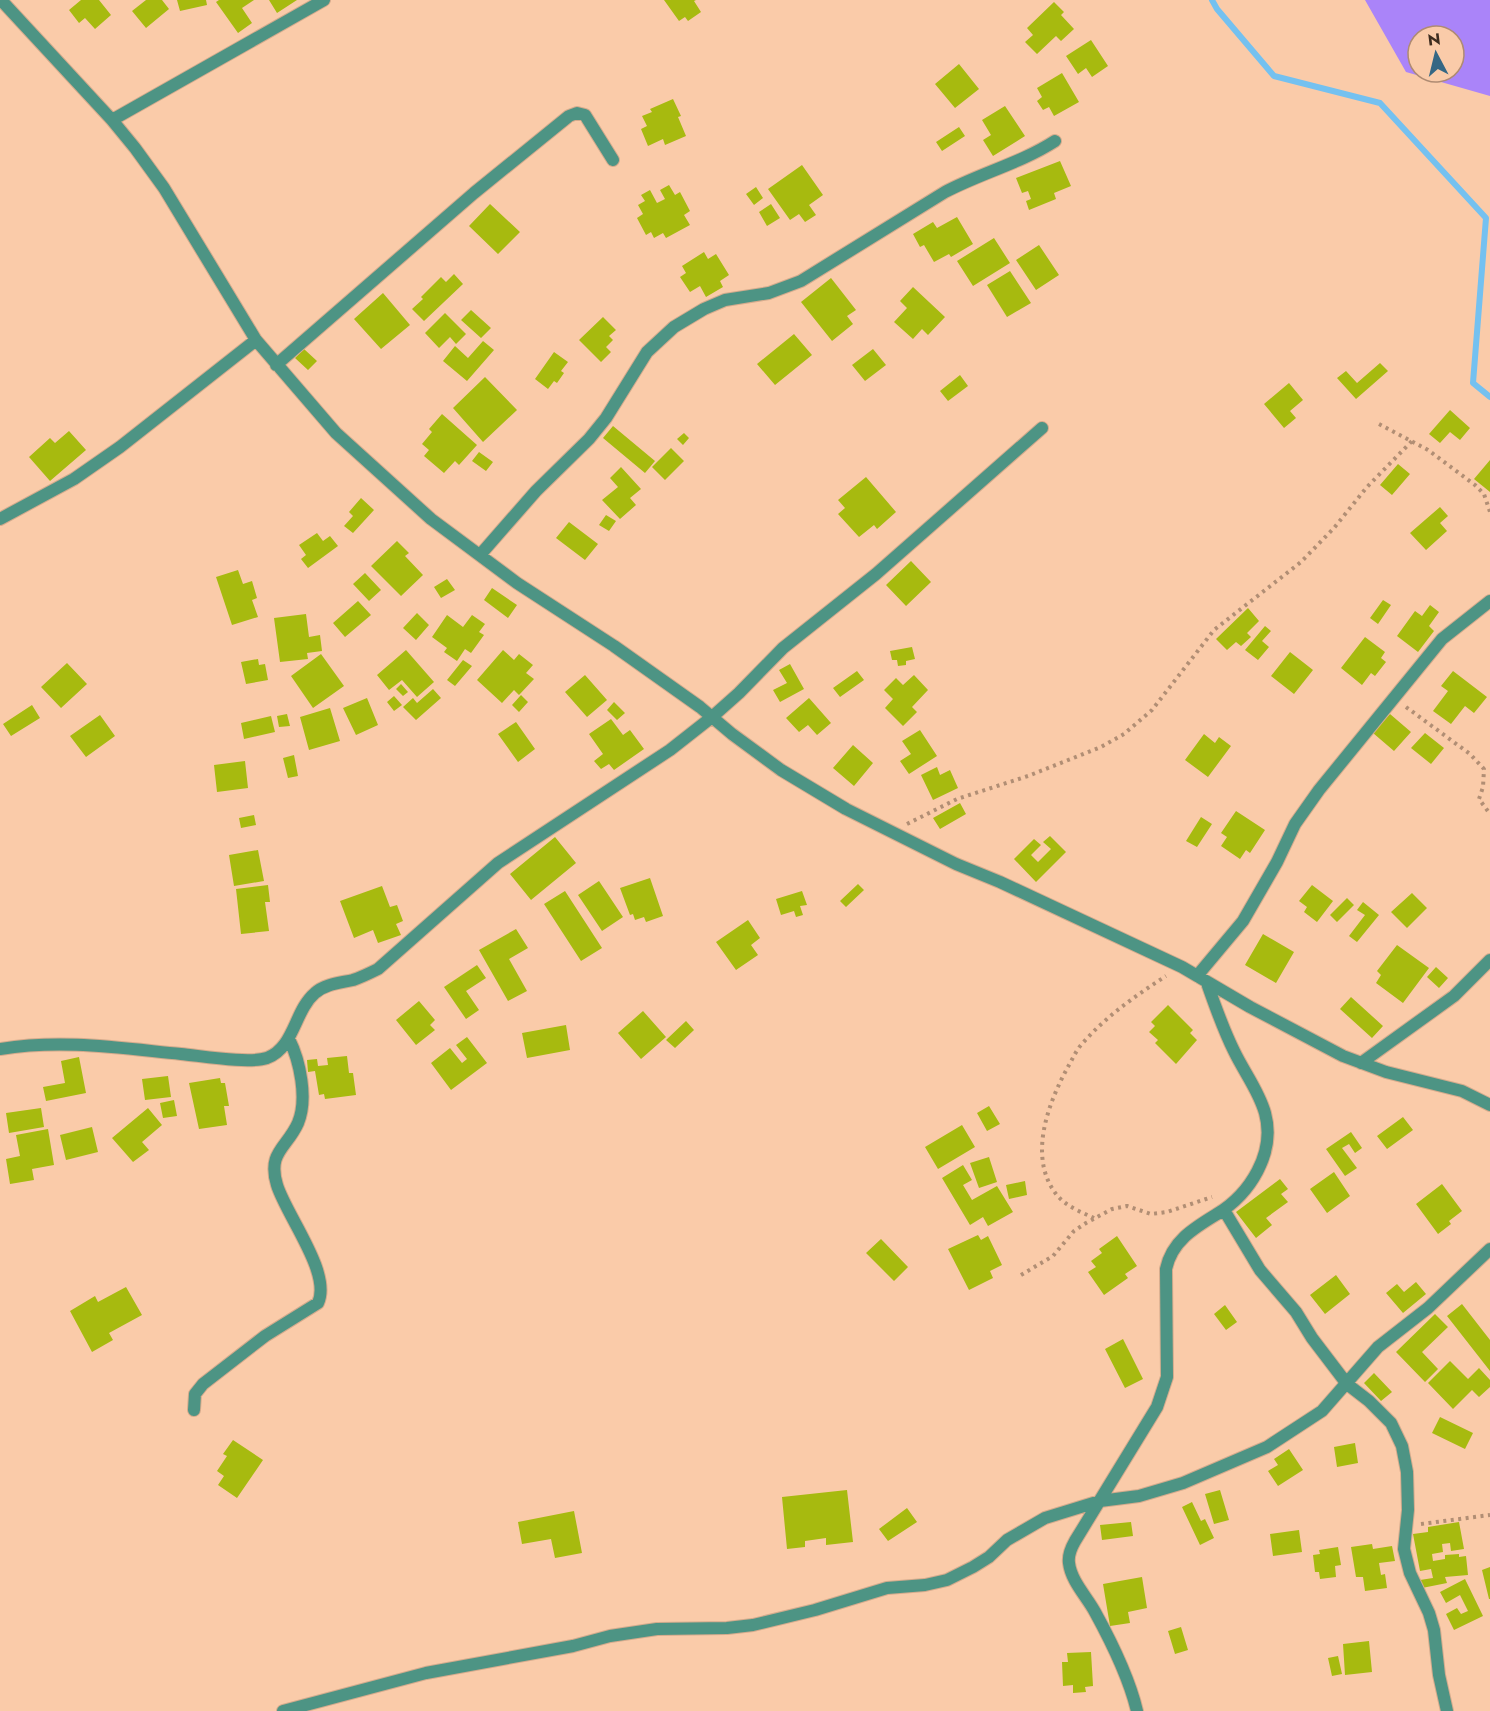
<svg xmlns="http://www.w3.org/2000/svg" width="1490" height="1711" font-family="Jost,sans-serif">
	<rect width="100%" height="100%" fill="#facba9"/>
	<!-- forest -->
	<path fill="#aa84f9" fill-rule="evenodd" d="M1365,0H1490V96L1406,72ZM1418,36H1454V72H1418Z"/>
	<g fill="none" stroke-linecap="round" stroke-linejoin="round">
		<!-- stream -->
		<path stroke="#74c1f0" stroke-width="6" d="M1212,0L1217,9L1274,76L1380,103L1486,218L1473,383L1490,397"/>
	</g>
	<!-- building -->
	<path fill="#a7ba0f" d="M81,0H99L111,15L95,29L85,18L79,23L69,10Z
		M146,0H162L169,9L146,28L132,11Z
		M177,0H206L207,5L180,11Z
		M219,0H254L242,8L252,23L238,33L216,2Z
		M269,0H297L277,13Z
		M664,0H696L694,1L701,12L688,21L685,17L679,21Z
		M1054,2L1064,12L1061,15L1074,29L1061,41L1056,36L1037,54L1025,42L1033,35L1027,28Z
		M1091,40L1108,66L1092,77L1086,68L1078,74L1066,56Z
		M959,64L979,89L955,108L935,84Z
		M1062,73L1079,102L1054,116L1049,107L1043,110L1037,101L1042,97L1037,88Z
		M673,99L681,116L678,117L686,136L665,145L663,139L648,146L641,129L647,126L642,116L652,112L650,109Z
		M1005,106L1025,136L993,156L983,140L991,135L982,120Z
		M959,127L965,136L942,151L936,142Z
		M1060,161L1071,186L1054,193L1056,199L1029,210L1026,201L1031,199L1028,191L1022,193L1016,178Z
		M802,165L823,195L809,205L816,215L805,222L799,214L790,220L768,189Z
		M669,185L675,195L680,192L690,211L684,215L690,225L666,238L663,233L654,238L651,232L646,235L637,218L643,214L638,205L645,201L641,195L650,190L657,203L665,199L660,190Z
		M756,187L763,198L754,205L746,194Z
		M490,204L520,232L498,254L469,226Z
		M771,204L780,218L767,226L759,212Z
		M957,217L973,244L951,257L949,254L934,262L924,245L920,247L913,234L933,222L937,228Z
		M994,238L1010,263L973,286L957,261Z
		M1039,245L1059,275L1036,290L1016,260Z
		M704,252L708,259L716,254L729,275L720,281L723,287L706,297L700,286L690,292L680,277L686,273L682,266Z
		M1010,271L1031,303L1007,317L987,285Z
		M454,274L463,284L424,321L412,309L423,299L421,297L441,277L446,282Z
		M831,278L856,310L847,316L853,324L832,341L801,302Z
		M913,287L945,317L928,335L922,329L913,339L894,322L907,308L900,301Z
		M383,293L410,325L381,349L354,319Z
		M471,310L491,328L481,338L461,320Z
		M445,313L466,334L456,344L450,337L439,348L425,333Z
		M603,317L616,330L609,336L613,340L606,347L611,352L601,362L579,340Z
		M794,334L812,355L775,385L757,364Z
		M483,341L494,350L467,381L443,361L455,346L468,358Z
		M304,349L317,361L308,370L295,358Z
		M873,349L886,365L865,381L852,365Z
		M554,352L568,362L561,371L564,373L557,383L554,381L548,389L535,379Z
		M1380,363L1388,371L1356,399L1337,378L1346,371L1357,383Z
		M960,375L968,386L948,401L940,391Z
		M485,377L517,410L483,442L453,408Z
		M1289,383L1303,400L1290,411L1296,418L1284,428L1264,404Z
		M1450,410L1470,428L1460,440L1450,432L1440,443L1429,434Z
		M442,414L477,445L459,465L455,461L444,473L424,456L429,450L422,444L432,432L429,429Z
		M613,426L655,461L645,473L603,438Z
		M69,431L86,450L50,481L29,457L50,438L55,443Z
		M684,433L689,438L683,445L677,439Z
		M671,448L684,461L665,480L652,467Z
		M479,452L493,462L486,471L472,461Z
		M1490,460V492L1474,479Z
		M1398,464L1410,474L1392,495L1380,485Z
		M621,467L641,489L630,498L636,505L620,519L602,500L618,487L610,478Z
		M866,477L896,512L877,529L874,525L859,537L838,514L845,508L838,500Z
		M361,498L374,510L353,533L344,526L353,516L349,512Z
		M1440,507L1448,516L1440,523L1447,531L1426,550L1410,533Z
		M606,515L616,521L609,531L599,525Z
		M569,522L598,544L585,560L556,538Z
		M317,533L323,541L330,536L338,546L308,568L301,559L306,555L299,545Z
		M397,541L409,553L405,556L423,575L401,596L371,566Z
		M911,561L931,582L906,606L886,585Z
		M238,570L243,584L252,581L257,598L252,600L258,617L232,625L216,577Z
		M365,573L381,590L369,601L353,584Z
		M447,579L455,590L441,598L434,587Z
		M492,588L517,605L508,618L484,600Z
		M1383,600L1391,605L1378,624L1370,618Z
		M358,601L371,615L345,637L333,623Z
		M1430,605L1439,612L1429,626L1434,631L1418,652L1397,636L1415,611L1422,616Z
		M1248,608L1259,621L1247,633L1251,637L1241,646L1236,642L1227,650L1216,639Z
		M417,613L429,625L416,640L403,628Z
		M306,614L309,637L320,635L322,651L307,653L308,659L280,662L274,618Z
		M447,615L463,627L472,615L485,624L479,632L484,635L471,653L465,649L457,661L444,652L447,648L432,637Z
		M1265,626L1271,631L1262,641L1269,647L1258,660L1245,650Z
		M1365,637L1385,652L1381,658L1386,662L1375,676L1371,673L1362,685L1341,668Z
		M912,647L915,659L906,661V665L898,666L897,660H892L890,651Z
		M406,650L434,682L417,697L402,680L389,690L377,675Z
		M503,650L514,660L519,654L533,665L526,673L534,679L519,695L514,690L502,703L477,680Z
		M1290,652L1313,670L1294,694L1271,676Z
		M321,654L344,686L313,708L291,676Z
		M258,659L259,665L265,664L268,680L246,684L241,662Z
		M463,660L472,666L455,686L447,680Z
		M67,663L87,684L61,708L41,687Z
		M790,664L804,689L780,702L773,690L787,683L779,670Z
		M857,671L864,680L840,697L833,688Z
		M1453,671L1487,697L1474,713L1465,706L1451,724L1433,711L1448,691L1441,686Z
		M585,675L607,700L587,717L565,692Z
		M914,675L928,690L912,707L917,712L903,726L885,708L893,699L884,690L896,678L903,685Z
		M401,684L408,692L403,696L396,689Z
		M433,689L441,698L416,720L403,707L413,698L417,703Z
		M521,695L528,702L519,712L512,705Z
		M394,696L402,705L394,711L387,702Z
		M367,698L378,725L356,735L343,708Z
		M809,698L831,723L817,735L808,725L799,732L786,718Z
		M614,702L625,713L617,720L607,710Z
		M32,705L40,718L11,736L3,724Z
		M330,708L340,741L309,750L300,717Z
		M287,714L290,726L279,727L277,716Z
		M1390,714L1411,732L1394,751L1373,733Z
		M100,715L115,736L86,757L70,736Z
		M271,716L275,732L244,739L241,723Z
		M611,719L623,735L630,730L644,749L614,770L609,764L601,769L594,761L603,754L589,734Z
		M516,722L535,749L518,762L498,734Z
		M920,730L937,756L909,774L900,761L911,754L902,741Z
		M1425,733L1444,748L1431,764L1411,748Z
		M1204,734L1215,743L1219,737L1231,746L1208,777L1185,760Z
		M853,745L873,763L854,786L833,768Z
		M294,755L298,776L288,778L283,758Z
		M245,761L248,788L217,792L214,765Z
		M937,767L940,775L950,770L958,788L933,800L921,775Z
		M960,803L966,814L940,829L933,818Z
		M1236,811L1265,830L1250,853L1246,850L1240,859L1221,846L1227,837L1221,833Z
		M254,815L256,825L241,828L239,818Z
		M1201,817L1212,824L1197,847L1186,841Z
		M1050,836L1066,852L1036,882L1014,859L1034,839L1041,845L1031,855L1038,862L1051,849L1043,842Z
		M555,837L576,863L531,900L510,874Z
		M258,850L264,881L234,886L229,855Z
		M650,878L663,916L646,922L644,917L635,920L633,914L630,915L620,888Z
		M599,881L623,917L602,931L578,895Z
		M858,884L864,890L846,907L840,901Z
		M268,885L270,902H265L269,931L241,934L236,889Z
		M1312,885L1333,901L1317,922L1304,912L1307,907L1299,901Z
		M382,886L390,907L397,905L403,921L396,924L401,935L378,943L373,930L354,938L340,901Z
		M565,891L602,948L581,961L544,904Z
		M802,891L807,905L800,906L803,915L796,917L794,911L781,915L776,899Z
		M1412,893L1427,908L1407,928L1391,912Z
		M1347,898L1354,905L1337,922L1330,915Z
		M1363,902L1379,915L1357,942L1349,936L1365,915L1357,910Z
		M748,920L760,938L751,945L758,955L736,970L716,942Z
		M516,929L528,948L509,959L527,991L508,1001L479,950Z
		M1263,934L1294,952L1276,983L1245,965Z
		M1397,945L1429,968L1403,1003L1376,983L1381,975L1377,971Z
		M477,965L486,978L466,991L479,1010L466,1019L444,987Z
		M1436,967L1448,978L1439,988L1427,977Z
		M1351,997L1383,1026L1372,1038L1340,1009Z
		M419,1001L435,1020L430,1025L435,1030L416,1045L396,1020Z
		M1168,1005L1193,1030L1190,1033L1197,1040L1176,1064L1155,1043L1158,1040L1149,1032L1155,1026L1151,1022Z
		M643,1011L666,1037L641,1059L618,1033Z
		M686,1021L694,1030L675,1048L666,1040Z
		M566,1025L570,1050L527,1058L522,1033Z
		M467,1037L487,1063L451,1090L431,1063L450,1048L462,1063L467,1059L456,1045Z
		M347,1056L349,1073H353L356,1095L325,1099L324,1094L319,1095L315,1071L308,1072L307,1060L317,1059L318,1066L328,1065L327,1058Z
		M79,1057L86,1093L46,1101L43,1087L65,1083L61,1061Z
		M168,1076L171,1097L145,1100L142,1079Z
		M220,1078L221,1083H225L229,1106H224L227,1125L199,1129L189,1083Z
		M174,1100L177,1116L163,1118L160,1103Z
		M989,1106L1000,1124L987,1131L977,1113Z
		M41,1108L44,1127L9,1133L6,1113Z
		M148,1108L162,1125L142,1142L149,1150L133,1162L112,1138Z
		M1403,1117L1413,1130L1387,1149L1377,1136Z
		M962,1125L975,1147L938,1169L925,1147Z
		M92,1127L98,1152L66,1160L60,1135Z
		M48,1129L54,1165L32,1169L34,1180L10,1184L6,1159L20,1156L16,1135Z
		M1351,1132L1362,1148L1355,1153L1349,1144L1342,1148L1357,1168L1345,1176L1326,1149Z
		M989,1157L997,1182L979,1188L970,1163Z
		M963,1165L972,1180L963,1185L972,1200L997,1186L1013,1212L988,1226L983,1217L970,1225L942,1178Z
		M1334,1172L1350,1196L1327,1213L1310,1189Z
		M1280,1179L1288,1189L1281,1194L1288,1202L1266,1218L1272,1225L1256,1238L1236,1212Z
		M1025,1181L1027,1195L1009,1199L1006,1185Z
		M1442,1184L1462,1211L1449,1221L1451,1224L1438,1234L1416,1204Z
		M978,1235L981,1240L988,1236L1002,1265L990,1271L993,1278L969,1290L948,1249Z
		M1117,1236L1137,1266L1125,1274L1128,1278L1104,1295L1088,1272L1096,1267L1091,1261L1102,1253L1099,1249Z
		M881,1239L908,1267L894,1281L866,1253Z
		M1336,1275L1350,1294L1325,1314L1310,1295Z
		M1416,1282L1426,1294L1403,1313L1386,1293L1397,1284L1404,1292Z
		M126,1287L142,1315L109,1333L113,1340L92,1352L70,1311L95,1296L98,1302Z
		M1462,1304L1490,1340V1371L1447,1316Z
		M1225,1305L1237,1322L1226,1330L1214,1314Z
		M1435,1314L1448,1327L1422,1352L1438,1369L1425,1382L1396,1352Z
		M1123,1339L1143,1379L1125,1388L1105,1349Z
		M1450,1361L1468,1379L1479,1368L1490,1380V1387L1479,1397L1472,1390L1453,1409L1428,1383Z
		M1374,1373L1392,1392L1381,1401L1364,1383Z
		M1440,1417L1473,1433L1465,1449L1432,1433Z
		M233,1440L263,1460L237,1498L218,1485L224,1476L217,1471L227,1456L223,1454Z
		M1355,1443L1358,1463L1337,1467L1334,1447Z
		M1289,1449L1303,1470L1278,1486L1268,1471L1278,1465L1274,1459Z
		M847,1490L853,1542L826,1545V1538L805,1541V1547L787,1549L782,1497Z
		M1220,1490L1229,1520L1214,1524L1205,1494Z
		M1192,1502L1201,1521L1205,1519L1214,1538L1200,1545L1182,1507Z
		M907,1508L917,1522L888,1541L879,1529Z
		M574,1511L582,1553L555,1558L551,1539L522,1544L518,1522Z
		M1131,1522L1133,1536L1102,1540L1100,1525Z
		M1459,1522L1464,1549L1451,1551L1450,1543L1442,1544L1443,1552L1432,1554L1433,1561L1445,1559V1555L1459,1554V1557L1466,1556L1468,1575L1445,1577L1447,1583L1422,1588L1420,1580L1433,1578L1431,1569L1420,1571L1413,1534L1428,1532V1527Z
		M1299,1530L1302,1552L1273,1556L1270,1534Z
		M1372,1544L1373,1549L1392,1546L1395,1561L1379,1563L1381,1575L1385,1574L1387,1588L1365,1591L1363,1577H1356L1351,1547Z
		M1338,1547L1341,1565L1335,1566L1336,1577L1320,1579L1319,1572H1315L1313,1555L1320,1554L1319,1550Z
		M1490,1567V1599H1489L1482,1570Z
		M1142,1577L1147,1608L1128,1612L1130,1623L1110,1626L1103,1584Z
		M1465,1579L1483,1616L1454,1630L1446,1614L1457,1608L1461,1614L1468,1611L1460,1595L1446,1603L1440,1592Z
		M1181,1627L1188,1650L1175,1654L1168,1631Z
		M1369,1641L1372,1672L1345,1675L1343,1644Z
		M1091,1652L1093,1686L1085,1687L1086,1692L1073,1693V1685L1063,1686L1062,1662H1068L1067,1653Z
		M1338,1656L1342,1674L1332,1676L1328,1658Z"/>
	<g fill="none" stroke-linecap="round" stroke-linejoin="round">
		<defs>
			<path id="street" d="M1,0L112,120L135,148L164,188L256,340L336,433L431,519L517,583L614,646L700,707L732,734L781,770L846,809L956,864L1000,882L1182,967L1250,1007L1343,1056L1386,1072L1462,1091L1490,1105
				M112,120L324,0
				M276,365L474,193L569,116L577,113L585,115L613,160
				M0,519L74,479L120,447L256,340
				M480,555L536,491L589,439L606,418L647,352L674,327L704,309L725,300L769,293L801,281L945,192C981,173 1021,163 1055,141
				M1197,976L1243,921L1277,862L1295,824L1319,790L1442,639L1490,601
				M0,1049C62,1039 119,1048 181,1054C202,1056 249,1064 267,1058C295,1047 294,1011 315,993C325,984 340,983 353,980C362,977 370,973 378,969L498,863L670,750L712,717L739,693L783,648L876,574L1042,428
				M1361,1063L1454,996L1490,960
				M1224,1210L1260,1270L1296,1312L1312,1338L1347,1384L1369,1401L1391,1423L1402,1446L1407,1472L1408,1510L1404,1549L1410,1573L1429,1613L1434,1630L1439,1675L1447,1711
				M194,1410L195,1394L203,1384L265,1336L318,1303C332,1273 286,1215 277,1185C267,1152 287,1148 298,1123C308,1099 300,1061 289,1039
				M283,1711L426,1673L573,1646L610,1636L657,1629L727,1628L753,1625L815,1610L887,1588L925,1585L947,1580L973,1567L989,1557L1007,1540L1045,1518L1100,1501L1139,1496L1183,1483L1267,1447L1322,1411L1378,1347L1428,1308L1490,1249
				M1137,1711C1129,1677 1112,1643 1095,1612C1087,1597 1071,1581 1069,1563C1068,1556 1071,1548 1075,1541L1157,1407L1167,1377L1166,1269C1172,1241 1194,1228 1217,1214C1250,1194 1276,1153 1265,1113C1259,1091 1244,1072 1234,1051C1223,1029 1215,1006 1207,983"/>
		</defs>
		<!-- street casing -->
		<use href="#street" stroke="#d4ab8d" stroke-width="14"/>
		<!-- path -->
		<path stroke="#b18e74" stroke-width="4" stroke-dasharray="3 4.5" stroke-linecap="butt" d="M1379,424L1428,450L1475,485L1484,494L1490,512
			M1406,707L1470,754L1484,769L1483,787L1479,799L1490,814
			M907,824L957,799L1028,776L1101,747L1124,734L1152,710L1214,630L1301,562L1334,528L1367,487L1412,441
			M1094,1218C1081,1212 1065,1206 1056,1194C1027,1156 1049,1101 1069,1065C1073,1058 1076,1051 1081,1045C1105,1017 1135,996 1166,976
			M1021,1275L1053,1256L1074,1231L1086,1223L1112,1209L1127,1206L1151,1214L1167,1212L1212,1197
			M1421,1524L1490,1515"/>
		<!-- street -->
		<use href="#street" stroke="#4d9484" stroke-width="12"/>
	</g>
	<!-- north arrow -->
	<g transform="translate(1436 54) rotate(353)"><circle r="28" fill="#facba9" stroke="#af8b72" stroke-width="1.5"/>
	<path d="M0-4.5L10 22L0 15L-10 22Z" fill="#356784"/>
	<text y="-9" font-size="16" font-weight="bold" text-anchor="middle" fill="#3e2c1f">N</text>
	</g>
</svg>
